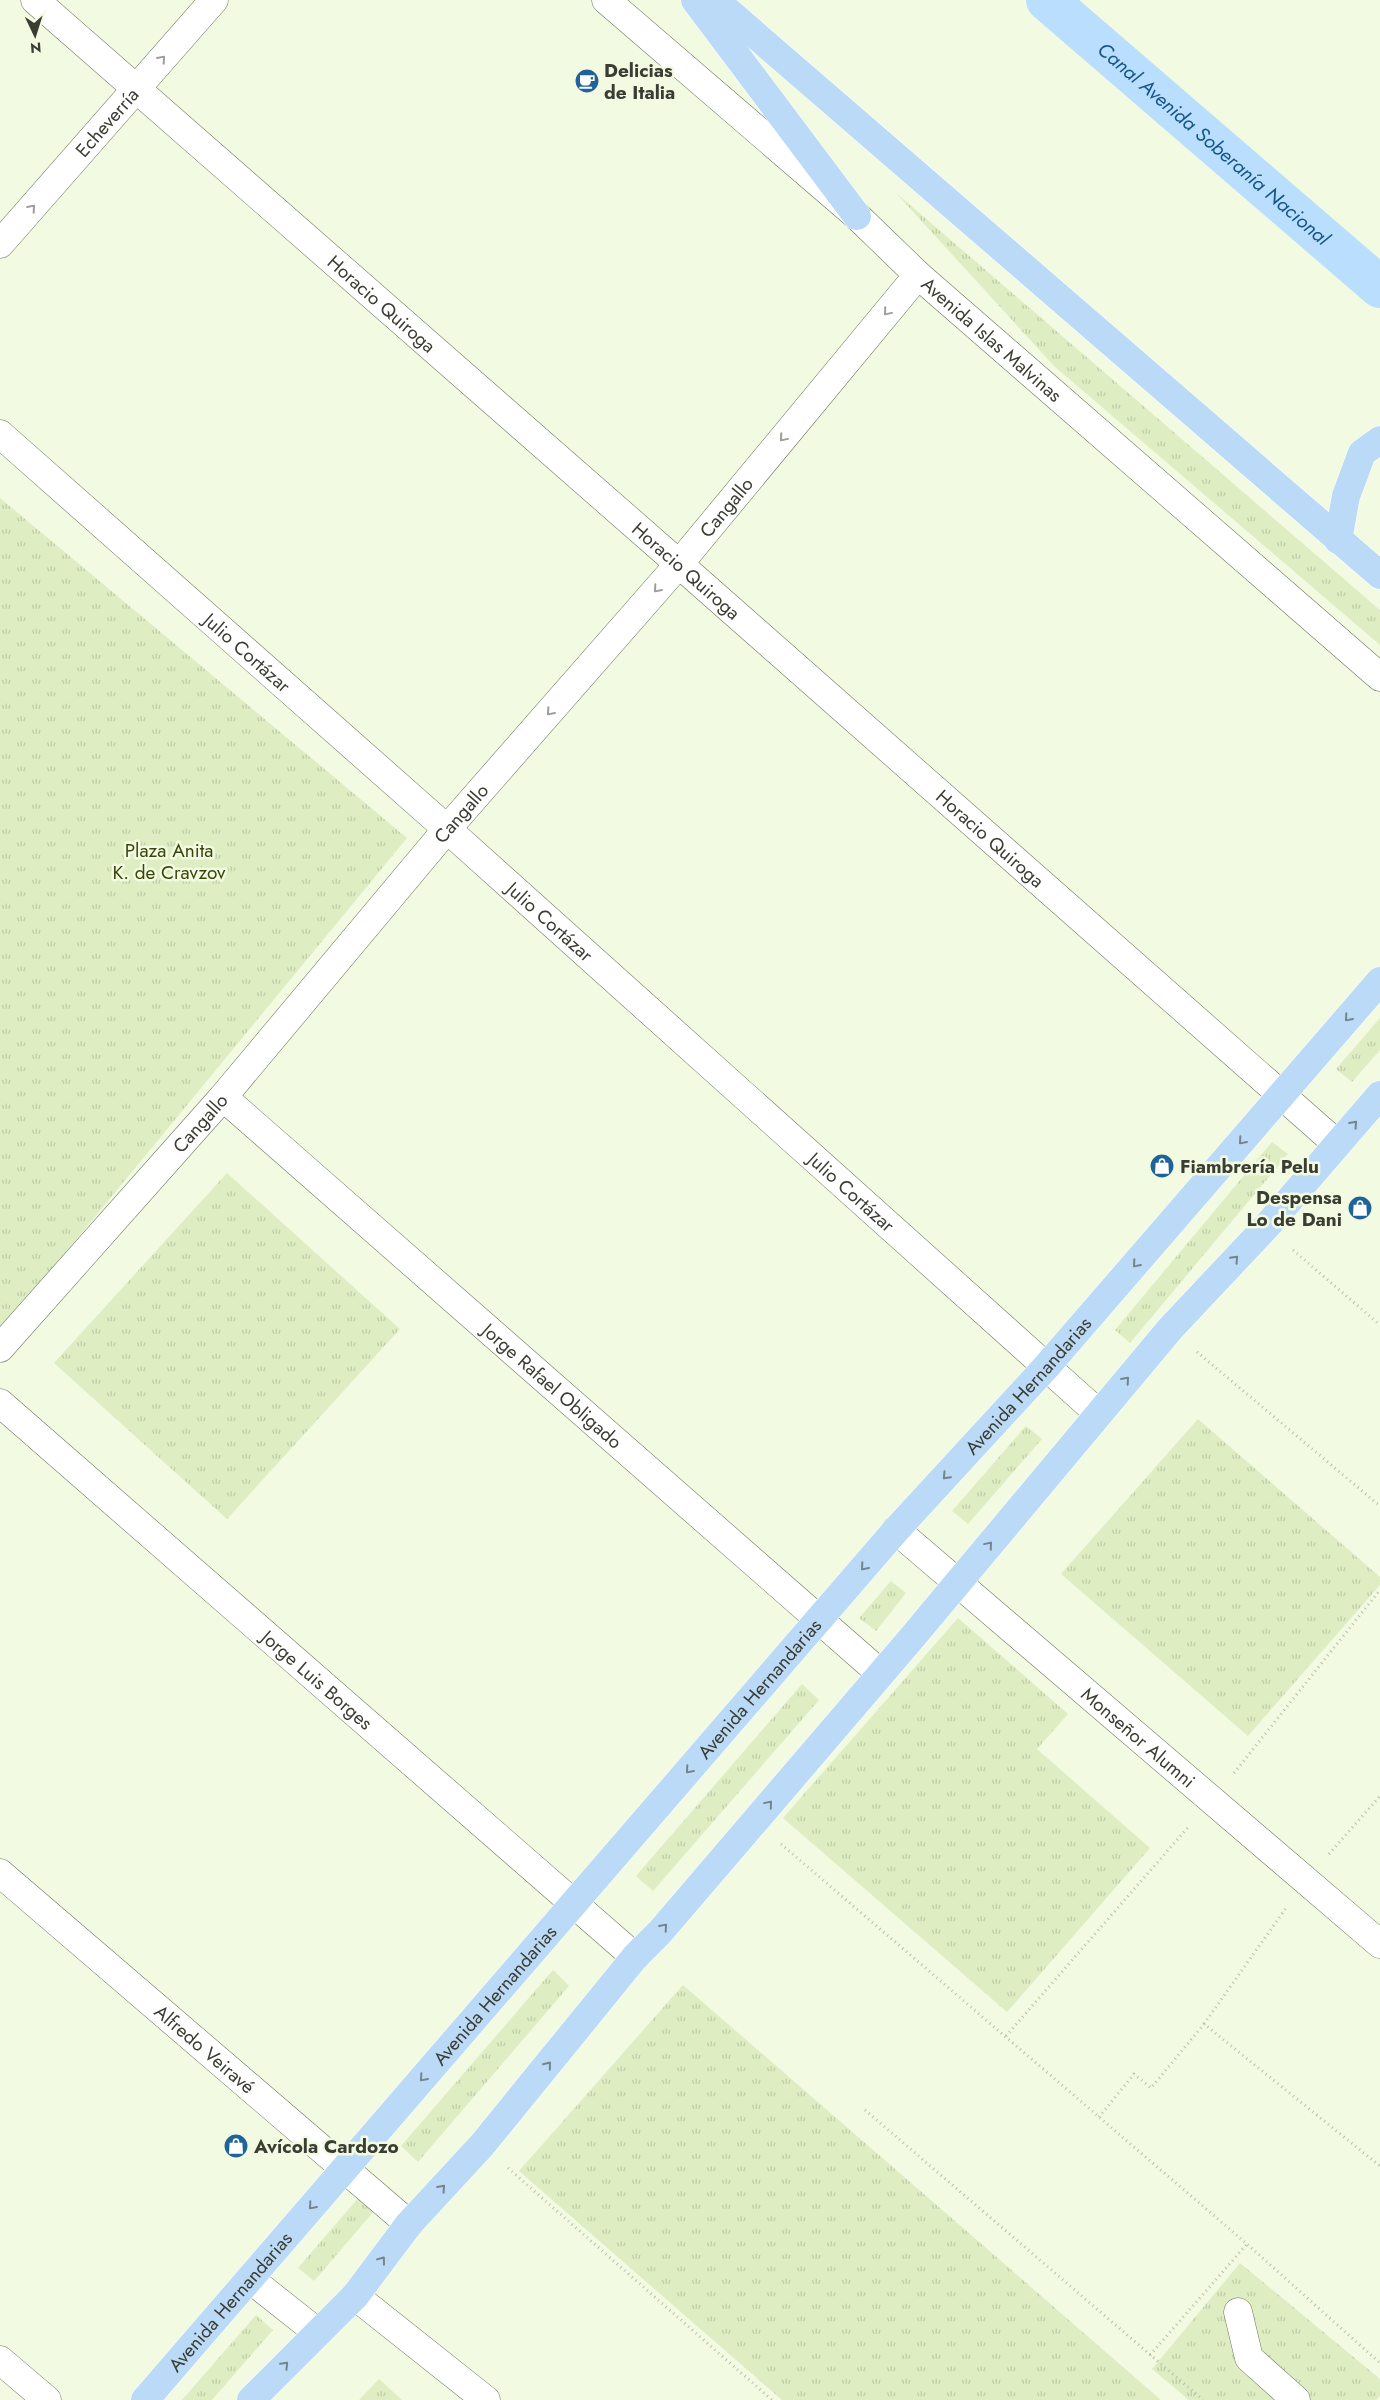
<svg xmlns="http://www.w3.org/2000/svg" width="1380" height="2400" font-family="Jost,sans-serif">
	<defs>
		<pattern id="grass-tufts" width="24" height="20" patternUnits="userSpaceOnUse" patternTransform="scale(1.25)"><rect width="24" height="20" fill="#deedc2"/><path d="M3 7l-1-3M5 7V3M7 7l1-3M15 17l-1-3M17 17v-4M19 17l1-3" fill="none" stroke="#bfcca7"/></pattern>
	</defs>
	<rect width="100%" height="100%" fill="#f2fbe1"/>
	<!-- grass -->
	<path fill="url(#grass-tufts)" d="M895,192L1380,610V645L1054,366Z
		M0,498L407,838L5,1326H0Z
		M1380,1018V1050L1352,1082L1336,1069Z
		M1272,1142L1288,1154L1130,1343L1115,1330Z
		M227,1173L400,1329L227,1519L54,1363Z
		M1198,1419L1380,1577V1585L1248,1736L1061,1574Z
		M1026,1426L1042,1439L968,1524L952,1511Z
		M891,1581L906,1593L876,1631L859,1618Z
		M958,1618L1068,1714L1037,1749L1150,1848L1007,2012L783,1818Z
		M802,1684L819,1700L653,1891L636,1876Z
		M553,1970L569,1986L418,2162L401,2146Z
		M683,1985L1161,2400H782L519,2171Z
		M360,2196L375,2210L314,2281L298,2268Z
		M1240,2263L1380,2379V2396L1376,2400H1189L1152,2369Z
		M256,2315L273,2330L212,2400H182Z
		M379,2379L402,2400H359Z"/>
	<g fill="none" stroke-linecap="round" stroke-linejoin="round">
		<!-- canal -->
		<path stroke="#badefe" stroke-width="42" id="s1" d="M1047,0L1380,287"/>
		<defs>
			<g id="minor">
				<path id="s2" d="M35,0L679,564L1337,1144"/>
				<path id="s3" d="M606,0L857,216L918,275L1380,677"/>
				<path id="s4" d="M0,244L214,0"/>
				<path id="s5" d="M0,434L447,829L1098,1413"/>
				<path id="s6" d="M223,1097L880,1673"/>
				<path id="s7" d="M0,1348L223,1097L447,829L679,564L918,275"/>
				<path id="s8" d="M0,1403L635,1957"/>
				<path id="s9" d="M896,1530L1380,1944"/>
				<path id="s10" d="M0,1873L409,2224"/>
				<path d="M250,2279L317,2332"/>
				<path d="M355,2296L486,2400"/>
				<path d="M1238,2312L1249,2358L1296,2400"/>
				<path d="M0,2360L47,2400"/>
			</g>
			<g id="major">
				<path d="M695,0L857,216"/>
				<path d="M715,0L1380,575"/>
				<path d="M1338,540L1346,496L1362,453L1380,440"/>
				<path id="s11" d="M145,2400L896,1530L1046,1367L1380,981"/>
				<path d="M251,2400L355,2296L409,2224L482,2145L635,1957L660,1932L910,1640L1170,1329L1266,1227L1380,1095"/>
			</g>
		</defs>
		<!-- minor casing -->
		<use href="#minor" stroke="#69715a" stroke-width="29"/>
		<!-- major casing -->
		<use href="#major" stroke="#fff" stroke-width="29"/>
		<!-- path -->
		<path stroke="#b7bea9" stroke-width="3" stroke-dasharray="1 4" stroke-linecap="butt" d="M1293,1250L1380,1325
			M1197,1352L1380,1506
			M1234,1773L1380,1590
			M781,1844L1247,2244L1380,2363
			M1329,1854L1380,1796
			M1204,2024L1286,1908
			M1006,2036L1190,1825
			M865,2110L1203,2400
			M1099,2117L1134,2074L1151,2088L1204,2024L1380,2166
			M508,2168L772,2400
			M1150,2355L1247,2244"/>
		<!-- minor -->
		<use href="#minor" stroke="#fff" stroke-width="28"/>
		<!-- major -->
		<use href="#major" stroke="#bbdaf7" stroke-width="28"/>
	</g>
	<!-- one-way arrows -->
	<defs><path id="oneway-chevron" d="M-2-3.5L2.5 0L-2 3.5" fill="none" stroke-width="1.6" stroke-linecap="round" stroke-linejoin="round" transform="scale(1.25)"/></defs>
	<g stroke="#9c9e99">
		<use href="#oneway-chevron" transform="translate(162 59) rotate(-49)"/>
		<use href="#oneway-chevron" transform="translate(32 208) rotate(-49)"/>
		<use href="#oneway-chevron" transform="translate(887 312) rotate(130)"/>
		<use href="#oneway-chevron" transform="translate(783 438) rotate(130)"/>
		<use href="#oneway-chevron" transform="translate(657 589) rotate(131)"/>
		<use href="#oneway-chevron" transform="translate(550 712) rotate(131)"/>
	</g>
	<g stroke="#74848b">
		<use href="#oneway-chevron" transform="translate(1348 1018) rotate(131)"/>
		<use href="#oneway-chevron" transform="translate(1354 1124) rotate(-48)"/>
		<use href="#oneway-chevron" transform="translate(1242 1141) rotate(131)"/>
		<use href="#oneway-chevron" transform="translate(1235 1259) rotate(-47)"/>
		<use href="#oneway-chevron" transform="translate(1136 1264) rotate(131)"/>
		<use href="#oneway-chevron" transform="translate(1126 1380) rotate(-49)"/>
		<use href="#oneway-chevron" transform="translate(946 1476) rotate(133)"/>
		<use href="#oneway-chevron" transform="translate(989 1545) rotate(-50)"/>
		<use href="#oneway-chevron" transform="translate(864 1567) rotate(131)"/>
		<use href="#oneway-chevron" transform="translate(689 1770) rotate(131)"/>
		<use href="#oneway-chevron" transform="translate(769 1804) rotate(-50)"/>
		<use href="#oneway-chevron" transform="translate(664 1927) rotate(-49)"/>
		<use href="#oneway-chevron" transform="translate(548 2065) rotate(-51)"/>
		<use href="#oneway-chevron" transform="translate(423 2078) rotate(131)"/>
		<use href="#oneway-chevron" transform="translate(442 2188) rotate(-48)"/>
		<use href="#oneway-chevron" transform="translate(312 2206) rotate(131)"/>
		<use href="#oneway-chevron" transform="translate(382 2260) rotate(-53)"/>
		<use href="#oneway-chevron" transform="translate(285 2365) rotate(-46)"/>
	</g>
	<!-- icons -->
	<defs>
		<symbol id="cafe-disc" viewBox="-11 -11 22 22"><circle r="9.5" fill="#206398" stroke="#f2fbe1"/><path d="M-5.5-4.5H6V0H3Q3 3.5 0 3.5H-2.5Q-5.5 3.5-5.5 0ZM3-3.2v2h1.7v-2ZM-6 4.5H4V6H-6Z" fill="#fff"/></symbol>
		<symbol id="shop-disc" viewBox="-11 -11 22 22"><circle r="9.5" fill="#206398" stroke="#f2fbe1"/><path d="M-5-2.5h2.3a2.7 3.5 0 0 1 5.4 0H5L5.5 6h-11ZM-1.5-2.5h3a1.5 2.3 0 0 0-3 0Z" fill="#fff"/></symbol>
	</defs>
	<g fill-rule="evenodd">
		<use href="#cafe-disc" x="573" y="67" width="28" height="28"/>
		<use href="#shop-disc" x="1148" y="1152" width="28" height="28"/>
		<use href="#shop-disc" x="1346" y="1194" width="28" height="28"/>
		<use href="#shop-disc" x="222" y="2132" width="28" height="28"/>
	</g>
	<g text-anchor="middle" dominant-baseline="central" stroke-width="5" stroke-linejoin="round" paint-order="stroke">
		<!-- poi labels -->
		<g font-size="19" font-weight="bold" fill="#3a3d33" stroke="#f2fbe1" text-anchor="start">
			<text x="604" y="70">Delicias<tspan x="604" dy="22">de Italia</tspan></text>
			<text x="1180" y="1166">Fiambrería Pelu</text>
			<text x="1342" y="1197" text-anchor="end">Despensa<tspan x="1342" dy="22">Lo de Dani</tspan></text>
			<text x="254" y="2146">Avícola Cardozo</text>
		</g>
		<!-- street labels -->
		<g font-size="19" fill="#3a3d33" stroke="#f2fbe1">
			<text stroke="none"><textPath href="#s4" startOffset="162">Echeverría</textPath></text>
			<text stroke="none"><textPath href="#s2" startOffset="461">Horacio Quiroga</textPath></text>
			<text stroke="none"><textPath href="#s3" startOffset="514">Avenida Islas Malvinas</textPath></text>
			<text stroke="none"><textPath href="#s7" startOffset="1111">Cangallo</textPath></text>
			<text stroke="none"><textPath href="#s2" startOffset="866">Horacio Quiroga</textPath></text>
			<text stroke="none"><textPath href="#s5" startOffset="330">Julio Cortázar</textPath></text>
			<text stroke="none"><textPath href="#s7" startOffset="706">Cangallo</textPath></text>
			<text stroke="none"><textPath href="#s2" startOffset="1271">Horacio Quiroga</textPath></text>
			<text stroke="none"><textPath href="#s5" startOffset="735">Julio Cortázar</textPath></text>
			<text stroke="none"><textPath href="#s7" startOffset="301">Cangallo</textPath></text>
			<text stroke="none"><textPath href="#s5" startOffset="1140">Julio Cortázar</textPath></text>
			<text stroke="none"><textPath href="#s6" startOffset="438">Jorge Rafael Obligado</textPath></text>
			<text stroke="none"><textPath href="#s11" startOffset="1345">Avenida Hernandarias</textPath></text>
			<text stroke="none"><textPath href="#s8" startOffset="421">Jorge Luis Borges</textPath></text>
			<text stroke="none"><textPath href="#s11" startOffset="940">Avenida Hernandarias</textPath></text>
			<text stroke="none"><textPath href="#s9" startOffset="319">Monseñor Alumni</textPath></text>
			<text stroke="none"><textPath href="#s11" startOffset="535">Avenida Hernandarias</textPath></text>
			<text stroke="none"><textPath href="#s10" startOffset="270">Alfredo Veiravé</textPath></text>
			<text stroke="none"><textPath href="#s11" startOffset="130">Avenida Hernandarias</textPath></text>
		</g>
		<!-- park labels -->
		<g font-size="19" fill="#38460b" stroke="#f2fbe1">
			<text x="169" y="850">Plaza Anita<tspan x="169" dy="22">K. de Cravzov</tspan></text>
		</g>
		<!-- water labels -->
		<g font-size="20" font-style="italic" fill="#155789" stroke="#f2fbe1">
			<text stroke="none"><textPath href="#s1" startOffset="220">Canal Avenida Soberanía Nacional</textPath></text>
		</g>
	</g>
	<!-- north arrow -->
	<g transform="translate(35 35) rotate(176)" stroke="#f2fbe1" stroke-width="4" paint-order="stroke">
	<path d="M0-4L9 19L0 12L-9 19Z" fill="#3a3d33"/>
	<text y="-8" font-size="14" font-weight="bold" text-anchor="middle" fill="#3a3d33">N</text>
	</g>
</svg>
